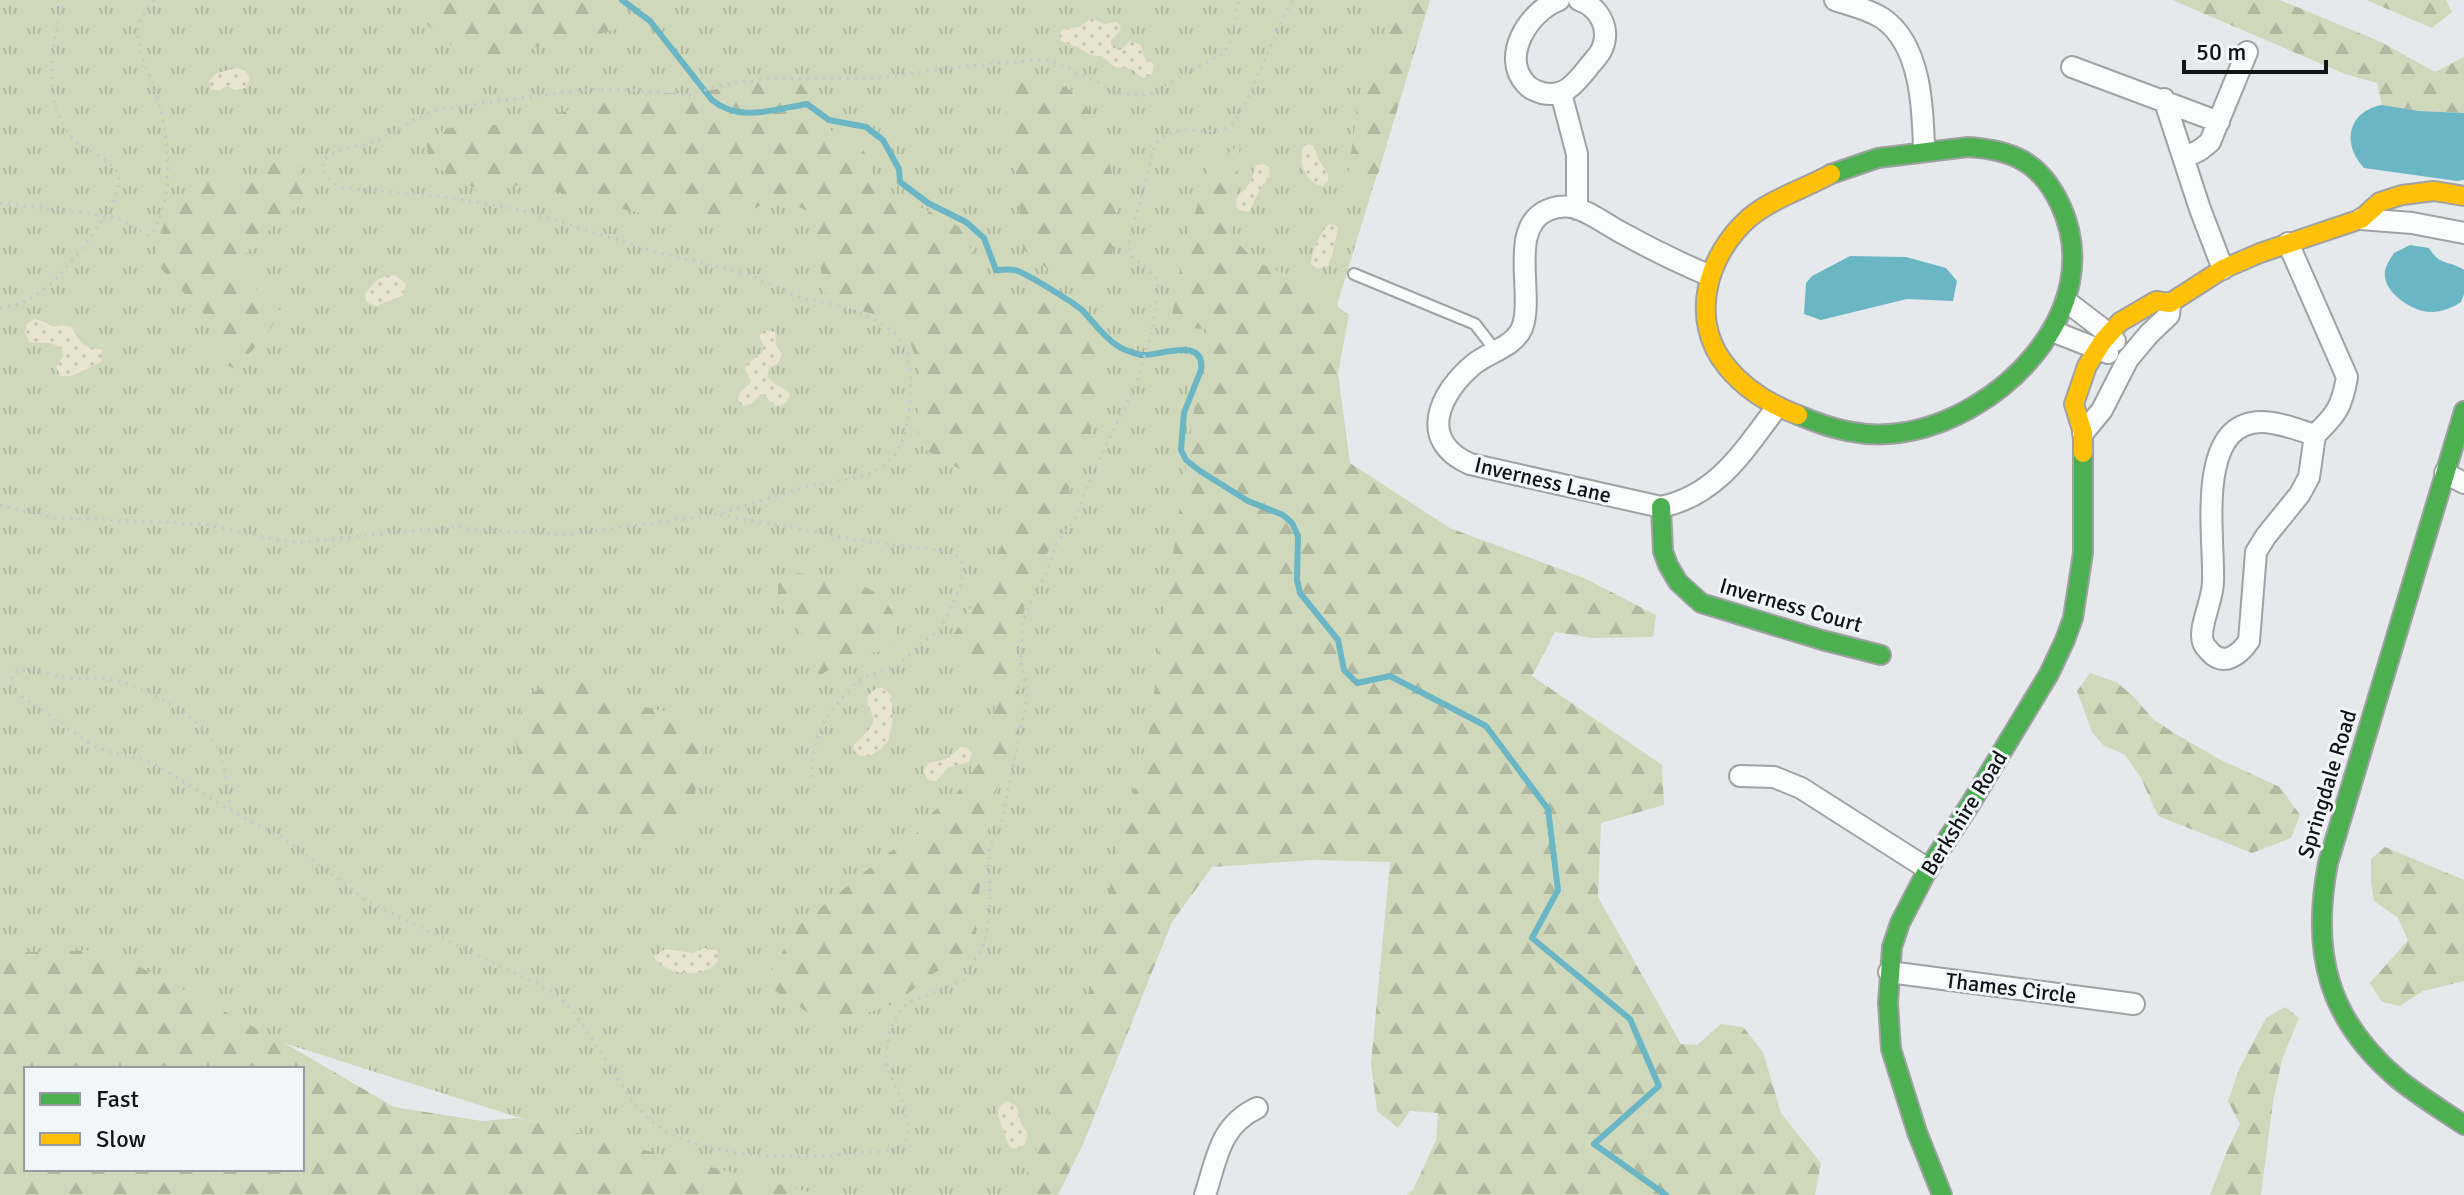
<svg xmlns="http://www.w3.org/2000/svg" width="2464" height="1195" font-family="Signika,sans-serif">
	<defs>
		<pattern id="grass-tufts" width="24" height="20" patternUnits="userSpaceOnUse" patternTransform="scale(2)"><rect width="24" height="20" fill="#cfd8bb"/><path d="M3 7l-1-3M5 7V3M7 7l1-3M15 17l-1-3M17 17v-4M19 17l1-3" fill="none" stroke="#b1b8a0"/></pattern>
		<pattern id="forest-firs" width="22" height="20" patternUnits="userSpaceOnUse" patternTransform="scale(2)"><rect width="22" height="20" fill="#cfd8bb"/><path d="M5 1l3.5 6h-7zM16 11l3.5 6h-7z" fill="#b1b8a0"/></pattern>
		<pattern id="sand-dots" width="8" height="8" patternUnits="userSpaceOnUse" patternTransform="scale(2)"><rect width="8" height="8" fill="#e8e4d0"/><path d="M2 2h.1M6 6h.1" fill="none" stroke="#c6c3b2" stroke-width="1.8" stroke-linecap="round"/></pattern>
	</defs>
	<rect width="100%" height="100%" fill="#e6e9ec"/>
	<!-- grass -->
	<path fill="url(#grass-tufts)" d="M0,0H1430L1274,512L1050,1195H763L0,953Z"/>
	<!-- forest -->
	<path fill="url(#forest-firs)" fill-rule="evenodd" d="M416,0H615L621,27C597,37 573,37 548,43C531,47 514,60 495,60C490,60 483,57 477,55C449,48 424,30 416,0Z
		M1389,0H1430L1378,174L1358,179L1348,177L1358,101L1364,76L1383,55L1389,30Z
		M2172,0H2280L2381,42L2435,72L2464,57V113L2419,111L2382,105L2377,83L2345,74Z
		M2366,0H2446L2452,12L2432,28Z
		M1036,74L1079,94L1101,130L1114,182L1117,223L1111,262L1084,283L1055,275L1023,249L1017,180L1012,141L1005,119L1009,83Z
		M765,79L800,82L834,135L861,144L878,186L962,228L977,264L991,289L1019,298L1054,301L1081,324L1097,348V393L1091,430L1069,489L1067,517L1041,564L1016,627L1015,664L1023,718L992,802L976,913V951L934,973L896,1003L849,1019L807,1012L764,983L798,926L887,854L916,834L933,812L956,794L985,755L995,706L987,671L941,655L994,569L1010,518L1001,487L976,478L927,451L916,429L921,372L908,336L882,316L844,307L824,292L817,241L808,211L775,197L747,213L733,216L680,219L639,213L550,190L507,184L472,187L450,176L428,160L427,143L447,128L520,123L581,107L659,93L692,94Z
		M1240,142L1232,237L1256,262L1304,281L1349,315L1338,373L1350,463L1450,528L1584,578L1656,615L1653,637L1592,638L1555,632L1532,676L1662,765L1664,805L1601,823L1598,897L1681,1044L1697,1045L1721,1024L1743,1027L1763,1052L1781,1113L1821,1163L1815,1195H1406L1413,1190L1436,1140L1438,1113L1410,1111L1398,1128L1377,1111L1371,1064L1390,862L1312,860L1212,867L1172,922L1084,1142L1058,1195H1018L1033,1159L1052,1103L1077,1050L1113,871L1149,732L1162,629L1206,329L1170,327L1183,255L1212,155L1225,157Z
		M280,158L297,163L311,198L280,219L244,255L245,279L282,312L265,337L234,369L219,359L216,336L200,307L174,284L158,265L155,247L166,219L183,194L213,180L252,179Z
		M798,573C831,577 871,578 891,609C895,616 896,627 897,634L883,651L847,658L819,676L810,642L787,617L778,601V583Z
		M575,673L645,707L677,714L705,737L692,810L675,842L648,840L610,817L577,822L554,809L517,750L514,726L531,693Z
		M2090,673L2116,682L2133,696L2153,719L2174,733L2221,760L2280,787L2300,815L2291,838L2252,853L2158,816L2141,778L2125,755L2103,745L2092,732L2077,691Z
		M2385,847L2464,880V981L2423,991L2400,1006L2382,1002L2370,983L2408,940L2398,918L2374,901L2371,884V859Z
		M102,950L152,973L288,1045L394,1107L482,1121L518,1118L821,1195H0V953ZM26,1069H302V1169H26Z
		M2285,1007L2299,1018L2282,1060L2273,1102L2261,1195H2210L2227,1151L2240,1124L2228,1101L2239,1069L2266,1018Z"/>
	<!-- sand -->
	<path fill="url(#sand-dots)" d="M1092,18L1104,24L1116,22L1119,24L1121,30L1111,40V46L1118,50L1122,49L1130,41L1141,45L1144,57L1154,65L1152,74L1143,78L1131,69L1115,67L1102,56L1090,55L1078,47L1061,41L1059,36L1062,30L1079,27Z
		M236,68C244,69 249,72 250,80L245,88L235,90L227,86L219,91L211,89L209,81L217,73Z
		M1309,144L1315,147L1318,159L1328,174V180L1323,186C1306,183 1298,164 1303,147Z
		M1263,164L1269,167L1270,176L1260,189L1249,212L1239,210L1236,206L1237,197L1250,183L1256,165Z
		M1329,224L1336,225L1338,228L1332,256L1327,267L1318,269L1311,264C1311,253 1321,231 1329,224Z
		M395,275L406,284L404,295L376,306L366,302L365,294C373,283 381,274 395,275Z
		M34,319L43,321L53,327C78,322 69,330 83,344C88,348 96,348 102,350L101,362L72,376H60L56,366L64,355C59,339 43,344 29,342L25,332L27,324Z
		M765,330L775,332L776,345L782,354L778,363L769,368L767,377L775,384L788,391L790,395L786,403L779,406C770,405 769,396 761,394L751,404L744,406L739,403C736,391 745,390 751,382L745,369L747,364L762,353L764,347L759,336Z
		M877,688H883L890,694C893,708 894,726 888,740C881,753 859,765 853,747C857,738 874,730 873,719C871,705 859,700 877,688Z
		M961,747L968,748L972,754L969,762L948,768L936,781L928,780L923,771L929,763L946,759Z
		M704,948L717,950L718,961C704,980 666,976 654,957L665,949L693,953Z
		M1007,1101L1017,1106L1020,1121L1028,1134L1026,1143C1011,1155 1008,1146 1004,1132C1002,1126 997,1117 998,1111C999,1105 1003,1104 1007,1101Z"/>
	<!-- water -->
	<path fill="#6bb6c4" d="M2382,105L2419,111L2464,113V180L2457,181L2364,168C2341,144 2348,111 2382,105Z
		M2410,245L2429,248C2441,267 2447,259 2464,270V294L2461,302C2451,309 2436,314 2423,311C2407,307 2382,290 2385,271C2386,265 2390,259 2394,253Z
		M1850,256L1906,257L1946,268L1957,281L1953,301L1907,299L1821,320L1804,314L1806,283L1812,276Z"/>
	<g fill="none" stroke-linecap="round" stroke-linejoin="round">
		<!-- stream -->
		<path stroke="#6bb6c4" stroke-width="6" d="M622,0L650,21L712,100C740,123 774,109 807,104L829,120L866,127L883,140L899,169L900,182L928,203L966,222L984,238L996,270C1002,270 1009,269 1014,270C1023,271 1076,304 1083,311C1095,324 1107,341 1123,349C1128,351 1136,354 1141,355C1157,357 1206,335 1201,370L1184,413L1181,450L1186,460L1200,471L1248,501L1283,515L1292,523L1298,536L1297,580L1300,593L1338,640L1344,670L1357,683L1390,676L1486,726L1548,809L1558,890L1532,938L1630,1019L1659,1086L1594,1144L1666,1195"/>
		<defs>
			<path id="lane" d="M1354,274L1475,324L1495,350"/>
			<path id="street" d="M1559,0C1529,11 1500,57 1526,84C1530,89 1536,91 1542,93C1564,98 1575,84 1587,69C1591,63 1599,56 1602,49C1611,28 1599,7 1579,0
				M1835,0C1850,5 1868,9 1882,18C1921,44 1923,108 1924,150
				M2072,67L2219,122
				M1561,93L1577,154V209
				M2164,99L2200,209L2223,269
				M2184,158L2200,150L2210,142L2247,52
				M2361,219L2412,223L2464,233
				M2288,243L2347,377C2342,407 2336,415 2315,435C2298,430 2279,422 2261,422C2194,423 2215,539 2213,582C2213,600 2198,628 2203,642C2204,646 2207,648 2210,652C2224,667 2239,655 2249,641L2256,552L2266,536L2300,494L2309,477L2315,435
				M1708,275C1680,263 1653,250 1626,235C1611,228 1588,210 1572,207C1565,206 1555,207 1548,210C1507,227 1535,295 1522,328C1514,347 1489,352 1474,364C1439,393 1417,441 1470,464L1661,507C1718,495 1744,450 1777,407
				M2066,301L2109,334L2115,341
				M2052,331L2108,353
				M2083,433L2102,410L2128,359L2149,334L2169,315L2170,303
				M2445,473L2464,483
				M1740,776L1774,777L1801,788L1928,869
				M1889,972L2134,1004
				M1205,1195C1217,1159 1219,1126 1257,1108"/>
			<path id="fast" d="M1831,174L1878,158L1968,147
				M2464,411L2328,863C2311,952 2327,1019 2398,1079C2419,1096 2442,1110 2464,1125
				M1798,415C1831,429 1863,438 1899,433C1999,420 2110,309 2060,204C2040,162 2013,150 1968,147
				M1661,507L1663,551L1668,565L1678,582L1701,603L1822,640L1881,655
				M1942,1195L1917,1132L1891,1049L1888,1003L1892,947L1900,923L1928,869L1971,803L2049,674L2065,640L2073,618L2083,553V453"/>
			<path id="slow" d="M1798,415C1771,405 1745,389 1727,367C1688,320 1707,255 1749,218C1773,198 1804,189 1831,174
				M2083,453V433L2074,404L2087,366L2103,341L2120,322L2156,301L2170,303L2223,269L2260,253L2361,219L2380,202L2402,195L2434,191L2464,196"/>
		</defs>
		<!-- lane casing -->
		<use href="#lane" stroke="#9fa1a3" stroke-width="14"/>
		<!-- street casing -->
		<use href="#street" stroke="#9fa1a3" stroke-width="24"/>
		<!-- fast casing -->
		<use href="#fast" stroke="#9fa1a3" stroke-width="22"/>
		<!-- slow casing -->
		<use href="#slow" stroke="#9fa1a3" stroke-width="22"/>
		<!-- path -->
		<path stroke="#c7c7c9" stroke-width="3" stroke-dasharray="2 6" stroke-linecap="butt" d="M0,203L116,217L148,235L152,233C176,198 168,132 156,93C150,74 138,54 138,34C138,21 146,10 153,0
			M0,308C10,306 21,304 29,299C41,292 53,283 62,272C78,254 127,197 118,174C111,158 87,152 75,140C38,104 53,43 63,0
			M0,505L57,518L203,524L283,541L302,542L451,527L564,535L719,514L808,486L854,478L872,472L885,465L895,455L902,442L909,415L911,380L908,354L897,335L869,316L844,307L801,298L746,273L660,253L522,210L440,196L344,188C332,183 322,176 323,162C333,148 354,148 370,143C395,134 414,116 440,109L580,90L622,89L689,95L722,85L765,79L878,78L957,67L1038,60L1051,61L1070,69L1120,93L1145,96L1224,53L1230,43L1239,0
			M720,515L864,541L948,551C973,560 961,586 953,603C949,612 945,623 939,630C935,634 929,637 924,641C916,647 910,656 902,662C884,677 869,667 849,690C820,722 814,734 811,777
			M231,810C226,789 226,757 212,739C192,713 154,693 124,682C105,676 87,679 68,678C54,678 0,655 13,690L92,745L109,752L147,761L158,766L247,820L285,839L367,901L539,985C546,989 554,993 560,998C568,1004 574,1013 580,1021C602,1050 618,1084 642,1112C684,1161 798,1160 857,1153C871,1152 886,1152 900,1148L908,1137V1128L902,1101L885,1062L890,1029L902,1008L910,1002L964,980L983,946L990,916L989,849L1002,820L1027,700L1028,693L1021,662L1022,623L1034,595L1045,577L1057,543L1074,520L1096,466L1136,384L1152,332L1158,288L1156,277L1132,256L1128,245L1155,145C1174,116 1212,142 1231,125C1241,115 1247,99 1253,86C1266,58 1278,28 1292,0"/>
		<!-- lane -->
		<use href="#lane" stroke="#fbfcfc" stroke-width="10"/>
		<!-- street -->
		<use href="#street" stroke="#fbfcfc" stroke-width="20"/>
		<!-- fast -->
		<use href="#fast" stroke="#4caf50" stroke-width="18"/>
		<!-- slow -->
		<use href="#slow" stroke="#ffc107" stroke-width="18"/>
	</g>
	<g text-anchor="middle" dominant-baseline="central" stroke-width="6" stroke-linejoin="round" paint-order="stroke">
		<!-- street labels -->
		<g font-size="22" fill="#111315" stroke="#f1f6fb">
			<text transform="translate(1543 480) rotate(13)">Inverness Lane</text>
			<text transform="translate(1791 605) rotate(16)">Inverness Court</text>
			<text transform="translate(2327 784) rotate(-73)">Springdale Road</text>
			<text transform="translate(1964 813) rotate(-58)">Berkshire Road</text>
			<text transform="translate(2011 988) rotate(7)">Thames Circle</text>
		</g>
	</g>
	<!-- legend -->
	<rect x="24" y="1067" width="280" height="104" fill="#f1f6fb" stroke="#979b9f" stroke-width="2"/>
	<rect x="40" y="1093" width="40" height="12" fill="#4caf50" stroke="#979b9f" stroke-width="2"/>
	<text x="96" y="1107" font-size="24" fill="#111315">Fast</text>
	<rect x="40" y="1133" width="40" height="12" fill="#ffc107" stroke="#979b9f" stroke-width="2"/>
	<text x="96" y="1147" font-size="24" fill="#111315">Slow</text>
	<!-- scale -->
	<path d="M2184 60v12h142v-12" fill="none" stroke="#111315" stroke-width="4"/>
	<text x="2196" y="60" font-size="24" fill="#111315" stroke="#f1f6fb" stroke-width="6" paint-order="stroke">50 m</text>
</svg>
